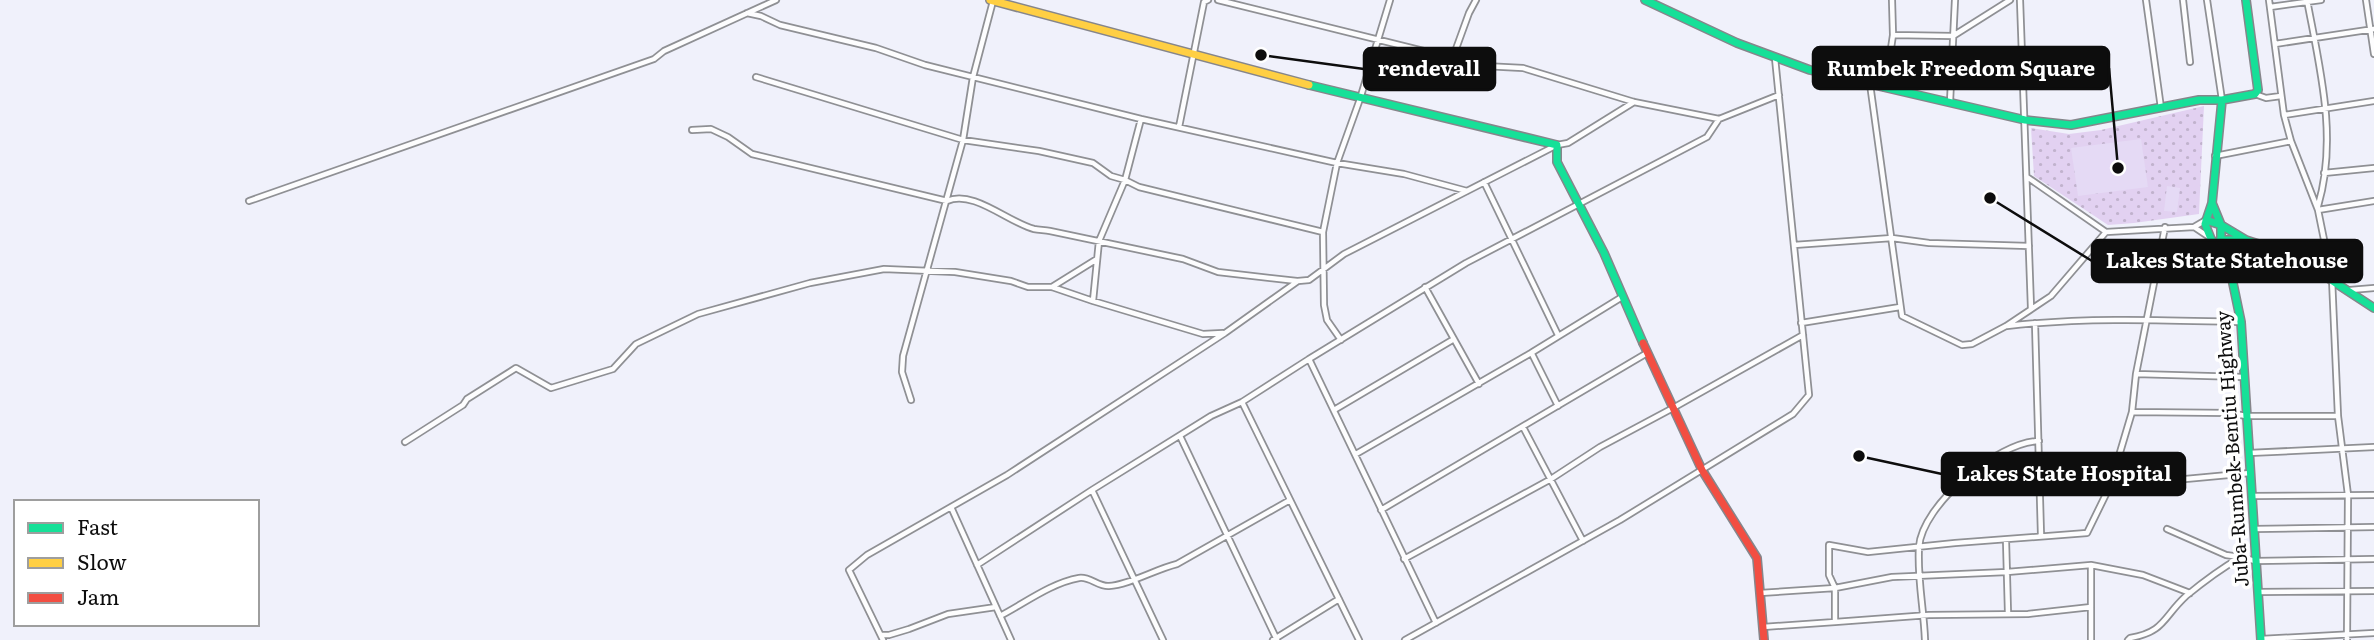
<svg xmlns="http://www.w3.org/2000/svg" width="2374" height="640" font-family="Literata,serif">
	<defs>
		<pattern id="park-dots" width="8" height="8" patternUnits="userSpaceOnUse" patternTransform="scale(1.75)"><rect width="8" height="8" fill="#e2d1f1"/><path d="M2 2h.1M6 6h.1" fill="none" stroke="#c1b2cd" stroke-width="1.8" stroke-linecap="round"/></pattern>
	</defs>
	<rect width="100%" height="100%" fill="#f0f1fb"/>
	<!-- park -->
	<path fill="url(#park-dots)" d="M2204,106L2199,214L2134,223L2108,225L2034,176L2031,128L2069,134L2101,130Z"/>
	<!-- pitch -->
	<path fill="#e5daf5" d="M2141,139L2148,187L2078,196L2071,148Z
		M2167,186L2180,188L2177,212L2164,211Z"/>
	<g fill="none" stroke-linecap="round" stroke-linejoin="round">
		<defs>
			<path id="street" d="M1218,0L1484,66L1523,68L1634,102L1719,119L1779,95
				M2020,0L2031,308
				M2146,0L2161,108
				M2183,0L2190,62
				M2207,0L2222,100
				M2269,0L2284,115L2291,141L2318,210L2332,279L2338,416L2348,495L2347,640
				M2307,0C2320,69 2338,138 2318,206
				M2366,0L2374,54
				M2270,7L2321,0
				M747,13L761,16L780,25L876,48L925,65L1141,119L1337,163L1404,174L1467,191
				M1893,35L1953,36L2010,0
				M2275,44L2374,29
				M1453,57L1469,13L1476,0
				M756,77L963,140L1039,151L1093,163L1111,176L1125,180L1139,187L1323,232
				M1870,84L1902,316L1962,345L1972,344L2006,326L2051,296L2106,232L2194,227L2209,237
				M1885,88L1893,35L1892,0
				M2255,94L2266,98L2281,96
				M1950,102L1955,0
				M2284,115L2374,101
				M1179,127L1204,2L1208,0
				M692,130L711,129L728,137L752,154L947,201C973,189 1009,223 1034,229C1039,230 1045,230 1050,231L1183,259L1218,272L1297,281
				M2215,156L2291,141
				M2324,173L2374,168
				M2027,177L2106,232
				M1484,182L1558,335
				M249,201L654,59L664,51L776,0
				M2318,210L2374,201
				M2194,227L2206,220
				M1794,245L1892,238L1929,243L2029,246
				M1052,287L1097,259
				M1425,287L1479,384
				M2350,290L2374,288
				M1093,301L1099,241L1125,180L1141,119
				M1801,323L1900,307
				M2035,323L2041,535
				M2007,326C2084,317 2163,320 2241,322
				M1341,340L1327,320L1324,305L1323,232L1337,163L1360,99L1390,0
				M1532,354L1558,406
				M1309,359L1466,263L1707,137L1719,119
				M2136,374L2243,377
				M911,400L902,372L903,356L963,140L973,77L993,1
				M1242,402L1359,640
				M1334,410L1454,339
				M2132,412L2230,413L2246,416H2338
				M1523,427L1583,541
				M1180,436L1277,640
				M405,442L463,405L467,399L516,368L551,388L613,369L636,344L698,314L810,283L884,269L955,272L1011,281L1028,287H1052L1093,301L1203,334L1223,333
				M2249,453L2374,447
				M1356,454L1531,353L1622,297
				M2110,486L2250,473
				M1092,490L1163,640
				M2252,496L2374,495
				M951,507L1011,640
				M1381,510L1647,353
				M2167,529L2226,555L2240,557
				M2254,529L2374,527
				M2006,540L2008,613
				M1404,559L1551,479L1600,447L1673,408L1803,335
				M977,565L1092,490L1211,416L1242,402L1309,359L1436,623
				M2091,565V640
				M2258,592L2374,591
				M1760,593L1835,588L1829,575V545L1868,552L1955,543L2087,533L2110,486L2132,412L2136,374L2165,227
				M1000,616C1025,603 1051,583 1079,578C1089,576 1099,587 1109,586C1129,585 1156,569 1177,564L1290,500
				M1835,622L1929,615L2028,614L2091,607
				M1763,627L1835,622V588L1892,577L2007,572L2091,565L2143,575L2190,593
				M881,635H889L909,629L948,614L996,607
				M2261,639L2374,633
				M883,640L849,570L867,555L1007,475L1225,333L1298,281L1309,280L1344,254L1557,145L1568,143L1634,102
				M1273,640L1339,599
				M1405,640L1620,520L1793,414L1809,395L1775,58
				M1925,640C1924,610 1917,578 1919,547C1922,505 1997,442 2039,441
				M2128,640L2130,638C2165,632 2163,617 2186,596C2203,582 2222,568 2241,557L2255,561L2374,559"/>
			<path id="fast" d="M1645,0L1737,43L1810,70L2025,120L2071,125L2199,100H2222L2255,94L2258,90L2246,0
				M1309,85L1557,145V162L1604,253L1643,343
				M2222,100L2212,203L2205,224L2211,239L2224,255
				M2212,203L2221,225V240L2230,269L2241,322L2261,640
				M2206,220L2221,225L2246,240L2293,255L2374,308
				M2220,240H2244"/>
			<path id="slow" d="M990,0L1309,85"/>
			<path id="jam" d="M1643,343L1702,470L1757,558L1764,640"/>
		</defs>
		<!-- street casing -->
		<use href="#street" stroke="#8f9094" stroke-width="8"/>
		<!-- fast casing -->
		<use href="#fast" stroke="#86868b" stroke-width="10"/>
		<!-- slow casing -->
		<use href="#slow" stroke="#86868b" stroke-width="10"/>
		<!-- jam casing -->
		<use href="#jam" stroke="#86868b" stroke-width="10"/>
		<!-- street -->
		<use href="#street" stroke="#fdfdfe" stroke-width="4.5"/>
		<!-- fast -->
		<use href="#fast" stroke="#16e098" stroke-width="7"/>
		<!-- slow -->
		<use href="#slow" stroke="#ffcf43" stroke-width="7"/>
		<!-- jam -->
		<use href="#jam" stroke="#f24e42" stroke-width="7"/>
	</g>
	<g text-anchor="middle" dominant-baseline="central" stroke-width="7" stroke-linejoin="round" paint-order="stroke">
		<!-- street labels -->
		<g font-size="19" fill="#0d0d0d" stroke="#fff">
			<text transform="translate(2231 449) rotate(-94)">Juba-Rumbek-Bentiu Highway</text>
		</g>
	</g>
	<!-- callouts -->
	<path fill="none" stroke="#0d0d0d" stroke-width="2.5" d="M2118 168L2109 68M1261 55L1364 69M1990 198L2092 261M1859 456L1942 474"/>
	<g fill="#0d0d0d" stroke="#fff" stroke-width="2.5">
		<circle cx="2118" cy="168" r="7"/>
		<circle cx="1261" cy="55" r="7"/>
		<circle cx="1990" cy="198" r="7"/>
		<circle cx="1859" cy="456" r="7"/>
	</g>
	<g fill="#0d0d0d" stroke="#0d0d0d" stroke-width="2.5">
		<rect x="1813" y="47" width="296" height="42" rx="7"/>
		<rect x="1364" y="48" width="131" height="42" rx="7"/>
		<rect x="2092" y="240" width="270" height="42" rx="7"/>
		<rect x="1942" y="453" width="243" height="42" rx="7"/>
	</g>
	<g font-size="21" text-anchor="middle" font-weight="bold" fill="#fff">
		<text x="1961" y="76">Rumbek Freedom Square</text>
		<text x="1429" y="76">rendevall</text>
		<text x="2227" y="268">Lakes State Statehouse</text>
		<text x="2064" y="481">Lakes State Hospital</text>
	</g>
	<!-- legend -->
	<rect x="14" y="500" width="245" height="126" fill="#ffffff" stroke="#9e9e9e" stroke-width="2"/>
	<rect x="28" y="523" width="35" height="10" fill="#16e098" stroke="#9e9e9e" stroke-width="2"/>
	<text x="77" y="535" font-size="21" fill="#0d0d0d">Fast</text>
	<rect x="28" y="558" width="35" height="10" fill="#ffcf43" stroke="#9e9e9e" stroke-width="2"/>
	<text x="77" y="570" font-size="21" fill="#0d0d0d">Slow</text>
	<rect x="28" y="593" width="35" height="10" fill="#f24e42" stroke="#9e9e9e" stroke-width="2"/>
	<text x="77" y="605" font-size="21" fill="#0d0d0d">Jam</text>
</svg>
